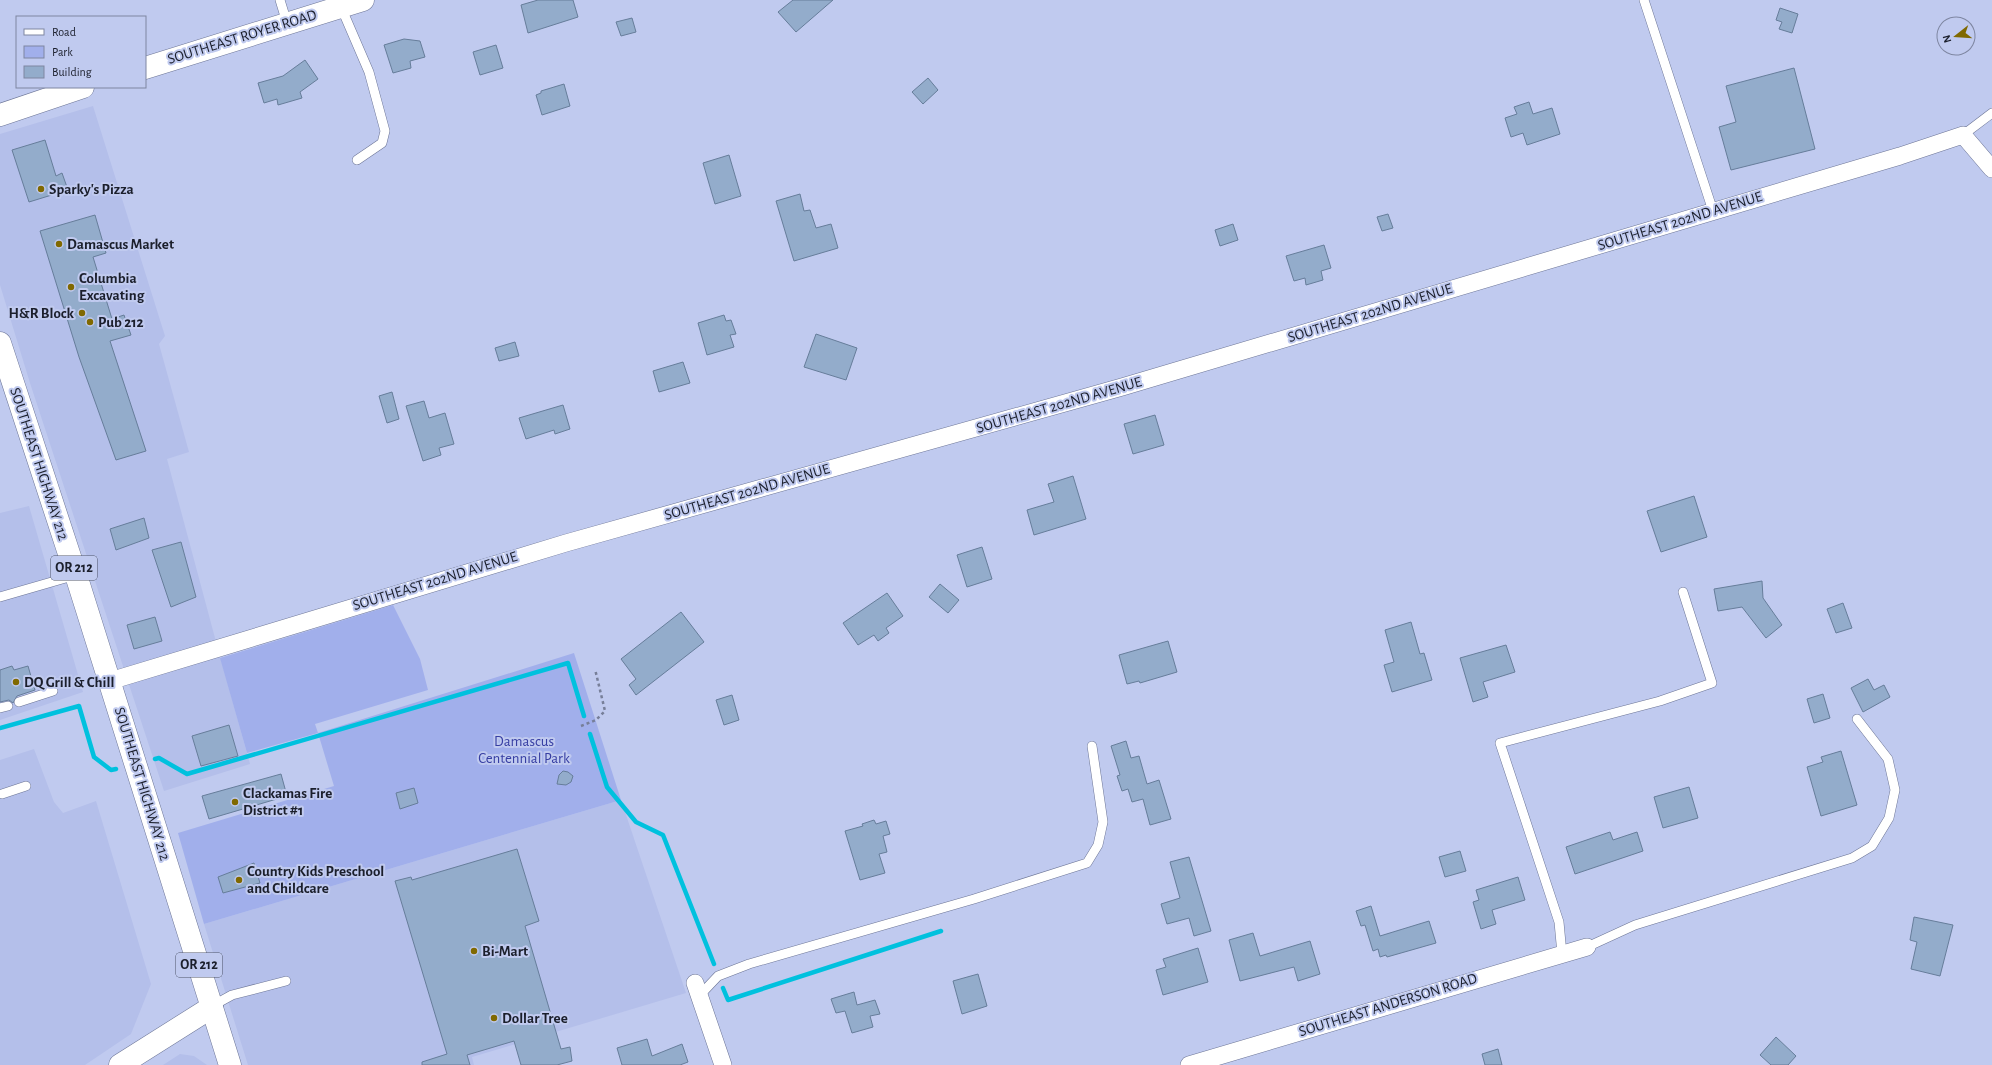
<svg xmlns="http://www.w3.org/2000/svg" width="1992" height="1065" font-family="'Alegreya Sans',sans-serif">
	<rect width="100%" height="100%" fill="#c0caef"/>
	<!-- built -->
	<path fill="#b4bfea" d="M93,106L165,336L159,344L189,452L167,459L215,638L250,764L164,791L30,383L0,285V134Z
		M29,506L83,692L0,720V513Z
		M34,749L54,802L63,813L96,801L151,984L131,1034L85,1065H0V760Z
		M621,800L686,993L472,1057L474,1065H248L204,924Z
		M180,1054L194,1056L207,1065H163Z"/>
	<!-- green -->
	<path fill="#a1afeb" d="M393,605L420,659L428,690L315,724L318,733L574,653L621,800L204,924L178,833L334,786L318,733L247,753L220,658Z"/>
	<g fill="none" stroke-linecap="round" stroke-linejoin="round">
		<!-- stream -->
		<path stroke="#00c1de" stroke-width="4.5" d="M0,728L79,706L94,757L111,770L116,769
			M590,734L607,787L636,822L663,835L714,964
			M155,759L159,758L187,774L568,663L584,716
			M723,988L728,1000L941,931"/>
	</g>
	<!-- building -->
	<path fill="#93accb" stroke="#667d9a" d="M538,0H573L578,17L528,33L521,5Z
		M793,0H833L796,32L778,12Z
		M1780,8L1798,14L1792,33L1779,29L1782,22L1776,20Z
		M632,18L636,32L621,36L616,22Z
		M404,39L420,41L425,57L410,61L411,68L393,73L384,45Z
		M496,45L503,68L480,75L473,52Z
		M305,60L318,79L300,92L302,98L278,105L277,99L264,103L258,83L283,76Z
		M1794,68L1815,149L1731,170L1719,127L1736,122L1726,86Z
		M928,78L938,90L923,104L912,92Z
		M564,84L570,106L542,115L536,95L541,93V91Z
		M1529,102L1533,114L1552,108L1560,134L1527,145L1523,133L1511,137L1505,118L1517,114L1514,107Z
		M45,140L56,176L62,173L68,190L29,202L12,150Z
		M729,155L741,196L715,204L703,163Z
		M800,194L804,211L810,210L816,228L831,224L838,248L794,261L776,201Z
		M1388,214L1393,228L1382,231L1377,217Z
		M95,215L106,253L93,257L112,319L124,315L131,335L110,341L146,451L116,460L79,357L40,231Z
		M1233,224L1238,240L1220,246L1215,230Z
		M1324,245L1331,268L1321,271L1323,280L1306,285L1305,278L1294,281L1286,256Z
		M724,315L726,321L731,320L736,334L730,335L734,347L707,355L698,323Z
		M816,334L857,348L846,380L804,367Z
		M515,342L519,356L499,361L495,348Z
		M683,362L690,383L659,392L653,371Z
		M392,392L399,419L387,423L379,396Z
		M424,401L429,418L445,413L454,444L439,448L441,455L423,461L406,406Z
		M563,405L570,429L555,434L554,430L526,439L519,418Z
		M1155,415L1164,445L1133,454L1124,424Z
		M1073,476L1086,519L1034,535L1027,510L1054,502L1048,484Z
		M1694,496L1707,537L1661,552L1647,511Z
		M144,518L149,538L116,550L110,529Z
		M181,542L196,597L171,607L152,550Z
		M982,547L992,579L967,587L957,555Z
		M1762,581L1763,598L1782,625L1766,638L1742,607L1718,611L1714,589Z
		M940,584L959,600L948,613L929,597Z
		M887,593L903,616L886,628L889,633L878,641L874,635L858,645L843,623Z
		M1843,603L1852,628L1836,633L1827,609Z
		M681,612L704,642L636,695L629,685L636,679L621,659Z
		M155,617L162,641L134,649L127,625Z
		M1411,622L1420,654L1424,653L1432,680L1392,692L1384,665L1394,662L1385,630Z
		M1168,641L1177,672L1140,683L1139,681L1127,684L1119,655Z
		M1506,645L1515,672L1483,682L1488,697L1473,702L1460,658Z
		M12,666L14,670L28,666L35,690L17,696L13,703L9,700L0,702V670Z
		M1868,679L1874,690L1884,685L1890,697L1863,712L1851,688Z
		M1823,694L1830,718L1814,723L1807,699Z
		M732,695L739,720L724,725L716,700Z
		M229,725L238,756L201,766L192,736Z
		M1126,741L1131,758L1139,756L1147,784L1159,780L1171,819L1150,825L1143,799L1132,802L1128,789L1122,791L1117,776L1120,775L1111,746Z
		M1841,751L1857,805L1821,816L1807,767L1823,762L1821,757Z
		M563,771L568,772L573,776L571,782L566,785L557,784L559,775Z
		M281,774L287,796L209,819L202,796Z
		M1689,787L1698,818L1663,828L1654,797Z
		M414,788L418,803L400,809L396,793Z
		M874,820L876,824L886,821L890,834L883,836L887,852L879,854L885,873L860,880L845,831L863,826L862,824Z
		M1610,832L1613,840L1637,832L1643,851L1575,874L1566,847Z
		M517,849L539,921L525,926L561,1049L570,1047L572,1061L557,1065H521L514,1041L467,1055L470,1065H422V1062L447,1054L395,881L411,877L412,880Z
		M1460,851L1466,871L1445,877L1439,857Z
		M1189,857L1211,931L1194,936L1189,918L1167,924L1161,904L1180,898L1170,862Z
		M254,863L260,883L223,893L218,877Z
		M1518,877L1525,900L1492,910L1496,924L1481,929L1473,902L1479,900L1476,890Z
		M1371,906L1380,936L1429,921L1436,943L1387,957L1386,955L1380,957L1378,949L1373,951L1365,925L1361,926L1356,911Z
		M1914,917L1953,925L1940,976L1911,969L1917,942L1910,940Z
		M1253,933L1260,956L1310,941L1320,974L1298,981L1294,967L1240,981L1229,940Z
		M1198,948L1208,982L1163,995L1156,970L1166,967L1163,959Z
		M978,974L987,1006L962,1014L953,981Z
		M854,992L857,1005L875,1000L880,1014L870,1016L873,1027L852,1033L845,1011L836,1013L831,999Z
		M1776,1037L1796,1056L1788,1065H1771L1760,1055Z
		M647,1039L652,1056L682,1044L688,1062L680,1065H622L617,1048Z
		M1498,1049L1502,1065H1485L1482,1054Z"/>
	<g fill="none" stroke-linecap="round" stroke-linejoin="round">
		<defs>
			<path id="lane" d="M280,0L287,23
				M1644,0L1713,211
				M341,7L369,72L385,131L382,143L357,160
				M1963,135L1992,113
				M0,597L76,575
				M19,702L53,691
				M0,708L8,706
				M2,794L26,786
				M1587,947L1635,925L1852,858L1872,846L1889,818L1895,790L1888,759L1857,719
				M1562,954L1559,922L1500,743L1660,701L1712,683L1683,592
				M700,995L718,976L749,964L974,899L1087,863L1098,845L1103,822L1092,746
				M212,1006L232,995L286,981"/>
			<path id="street" d="M110,681L566,543L1122,387L1900,156L1963,135L1992,169
				M695,983L723,1065
				M1189,1065L1587,947"/>
			<path id="secondary" d="M145,68L363,0
				M0,115L83,87
				M120,1065L212,1007"/>
			<path id="highway" d="M0,343L76,575L230,1065"/>
		</defs>
		<!-- lane casing -->
		<use href="#lane" stroke="#6c7596" stroke-width="10"/>
		<!-- street casing -->
		<use href="#street" stroke="#6c7596" stroke-width="18"/>
		<!-- secondary casing -->
		<use href="#secondary" stroke="#6c7596" stroke-width="23"/>
		<!-- highway casing -->
		<use href="#highway" stroke="#6c7596" stroke-width="23"/>
		<!-- path -->
		<path stroke="#777f99" stroke-width="2.5" stroke-dasharray="3 3" stroke-linecap="butt" d="M581,726L596,720L605,711L595,669"/>
		<!-- lane -->
		<use href="#lane" stroke="#fff" stroke-width="9"/>
		<!-- street -->
		<use href="#street" stroke="#fff" stroke-width="17"/>
		<!-- secondary -->
		<use href="#secondary" stroke="#fff" stroke-width="22"/>
		<!-- highway -->
		<use href="#highway" stroke="#fff" stroke-width="22"/>
	</g>
	<!-- markers -->
	<g fill="#806900" stroke="#c0caef" stroke-width="1.5">
		<circle cx="41" cy="189" r="4"/>
		<circle cx="59" cy="244" r="4"/>
		<circle cx="71" cy="287" r="4"/>
		<circle cx="82" cy="313" r="4"/>
		<circle cx="90" cy="322" r="4"/>
		<circle cx="16" cy="682" r="4"/>
		<circle cx="235" cy="802" r="4"/>
		<circle cx="239" cy="880" r="4"/>
		<circle cx="474" cy="951" r="4"/>
		<circle cx="494" cy="1018" r="4"/>
	</g>
	<g text-anchor="middle" dominant-baseline="central" stroke-width="4" stroke-linejoin="round" paint-order="stroke">
		<!-- shield labels -->
		<g fill="#c0caef" stroke="#4c5266" stroke-width="1">
			<rect x="51" y="556" width="46" height="24" rx="3"/>
			<rect x="176" y="953" width="46" height="24" rx="3"/>
		</g>
		<g font-size="14" font-weight="bold" fill="#1b1f2c">
			<text x="74" y="568">OR 212</text>
			<text x="199" y="965">OR 212</text>
		</g>
		<!-- street labels -->
		<g font-size="15" fill="#1b1f2c" stroke="#c0caef">
			<text transform="translate(242 37) rotate(-17)">SOUTHEAST ROYER ROAD</text>
			<text transform="translate(1680 221) rotate(-17)">SOUTHEAST 202ND AVENUE</text>
			<text transform="translate(1370 313) rotate(-17)">SOUTHEAST 202ND AVENUE</text>
			<text transform="translate(1059 405) rotate(-16)">SOUTHEAST 202ND AVENUE</text>
			<text transform="translate(39 464) rotate(72)">SOUTHEAST HIGHWAY 212</text>
			<text transform="translate(747 492) rotate(-16)">SOUTHEAST 202ND AVENUE</text>
			<text transform="translate(435 581) rotate(-17)">SOUTHEAST 202ND AVENUE</text>
			<text transform="translate(142 784) rotate(73)">SOUTHEAST HIGHWAY 212</text>
			<text transform="translate(1388 1005) rotate(-17)">SOUTHEAST ANDERSON ROAD</text>
		</g>
		<!-- poi labels -->
		<g font-size="15" font-weight="bold" fill="#1b1f2c" stroke="#c0caef" text-anchor="start">
			<text x="49" y="189">Sparky's Pizza</text>
			<text x="67" y="244">Damascus Market</text>
			<text x="79" y="278">Columbia<tspan x="79" dy="17">Excavating</tspan></text>
			<text x="74" y="313" text-anchor="end">H&amp;R Block</text>
			<text x="98" y="322">Pub 212</text>
			<text x="24" y="682">DQ Grill &amp; Chill</text>
			<text x="243" y="793">Clackamas Fire<tspan x="243" dy="17">District #1</tspan></text>
			<text x="247" y="871">Country Kids Preschool<tspan x="247" dy="17">and Childcare</tspan></text>
			<text x="482" y="951">Bi-Mart</text>
			<text x="502" y="1018">Dollar Tree</text>
		</g>
		<!-- park labels -->
		<g font-size="15" fill="#363ea3" stroke="#c0caef">
			<text x="524" y="741">Damascus<tspan x="524" dy="17">Centennial Park</tspan></text>
		</g>
	</g>
	<!-- legend -->
	<rect x="16" y="16" width="130" height="72" fill="#c0caef" stroke="#7e86a1"/>
	<rect x="24" y="29" width="20" height="6" fill="#ffffff" stroke="#7e86a1"/>
	<text x="52" y="36" font-size="12" fill="#1b1f2c">Road</text>
	<rect x="24" y="46" width="20" height="12" fill="#a1afeb" stroke="#7e86a1"/>
	<text x="52" y="56" font-size="12" fill="#1b1f2c">Park</text>
	<rect x="24" y="66" width="20" height="12" fill="#93accb" stroke="#7e86a1"/>
	<text x="52" y="76" font-size="12" fill="#1b1f2c">Building</text>
	<!-- north arrow -->
	<g transform="translate(1956 36) rotate(253)"><circle r="19" fill="#c0caef" stroke="#7e86a1"/>
	<path d="M0-3L7 15L0 10L-7 15Z" fill="#806900"/>
	<text y="-6" font-size="11" font-weight="bold" text-anchor="middle" fill="#1b1f2c">N</text>
	</g>
</svg>
